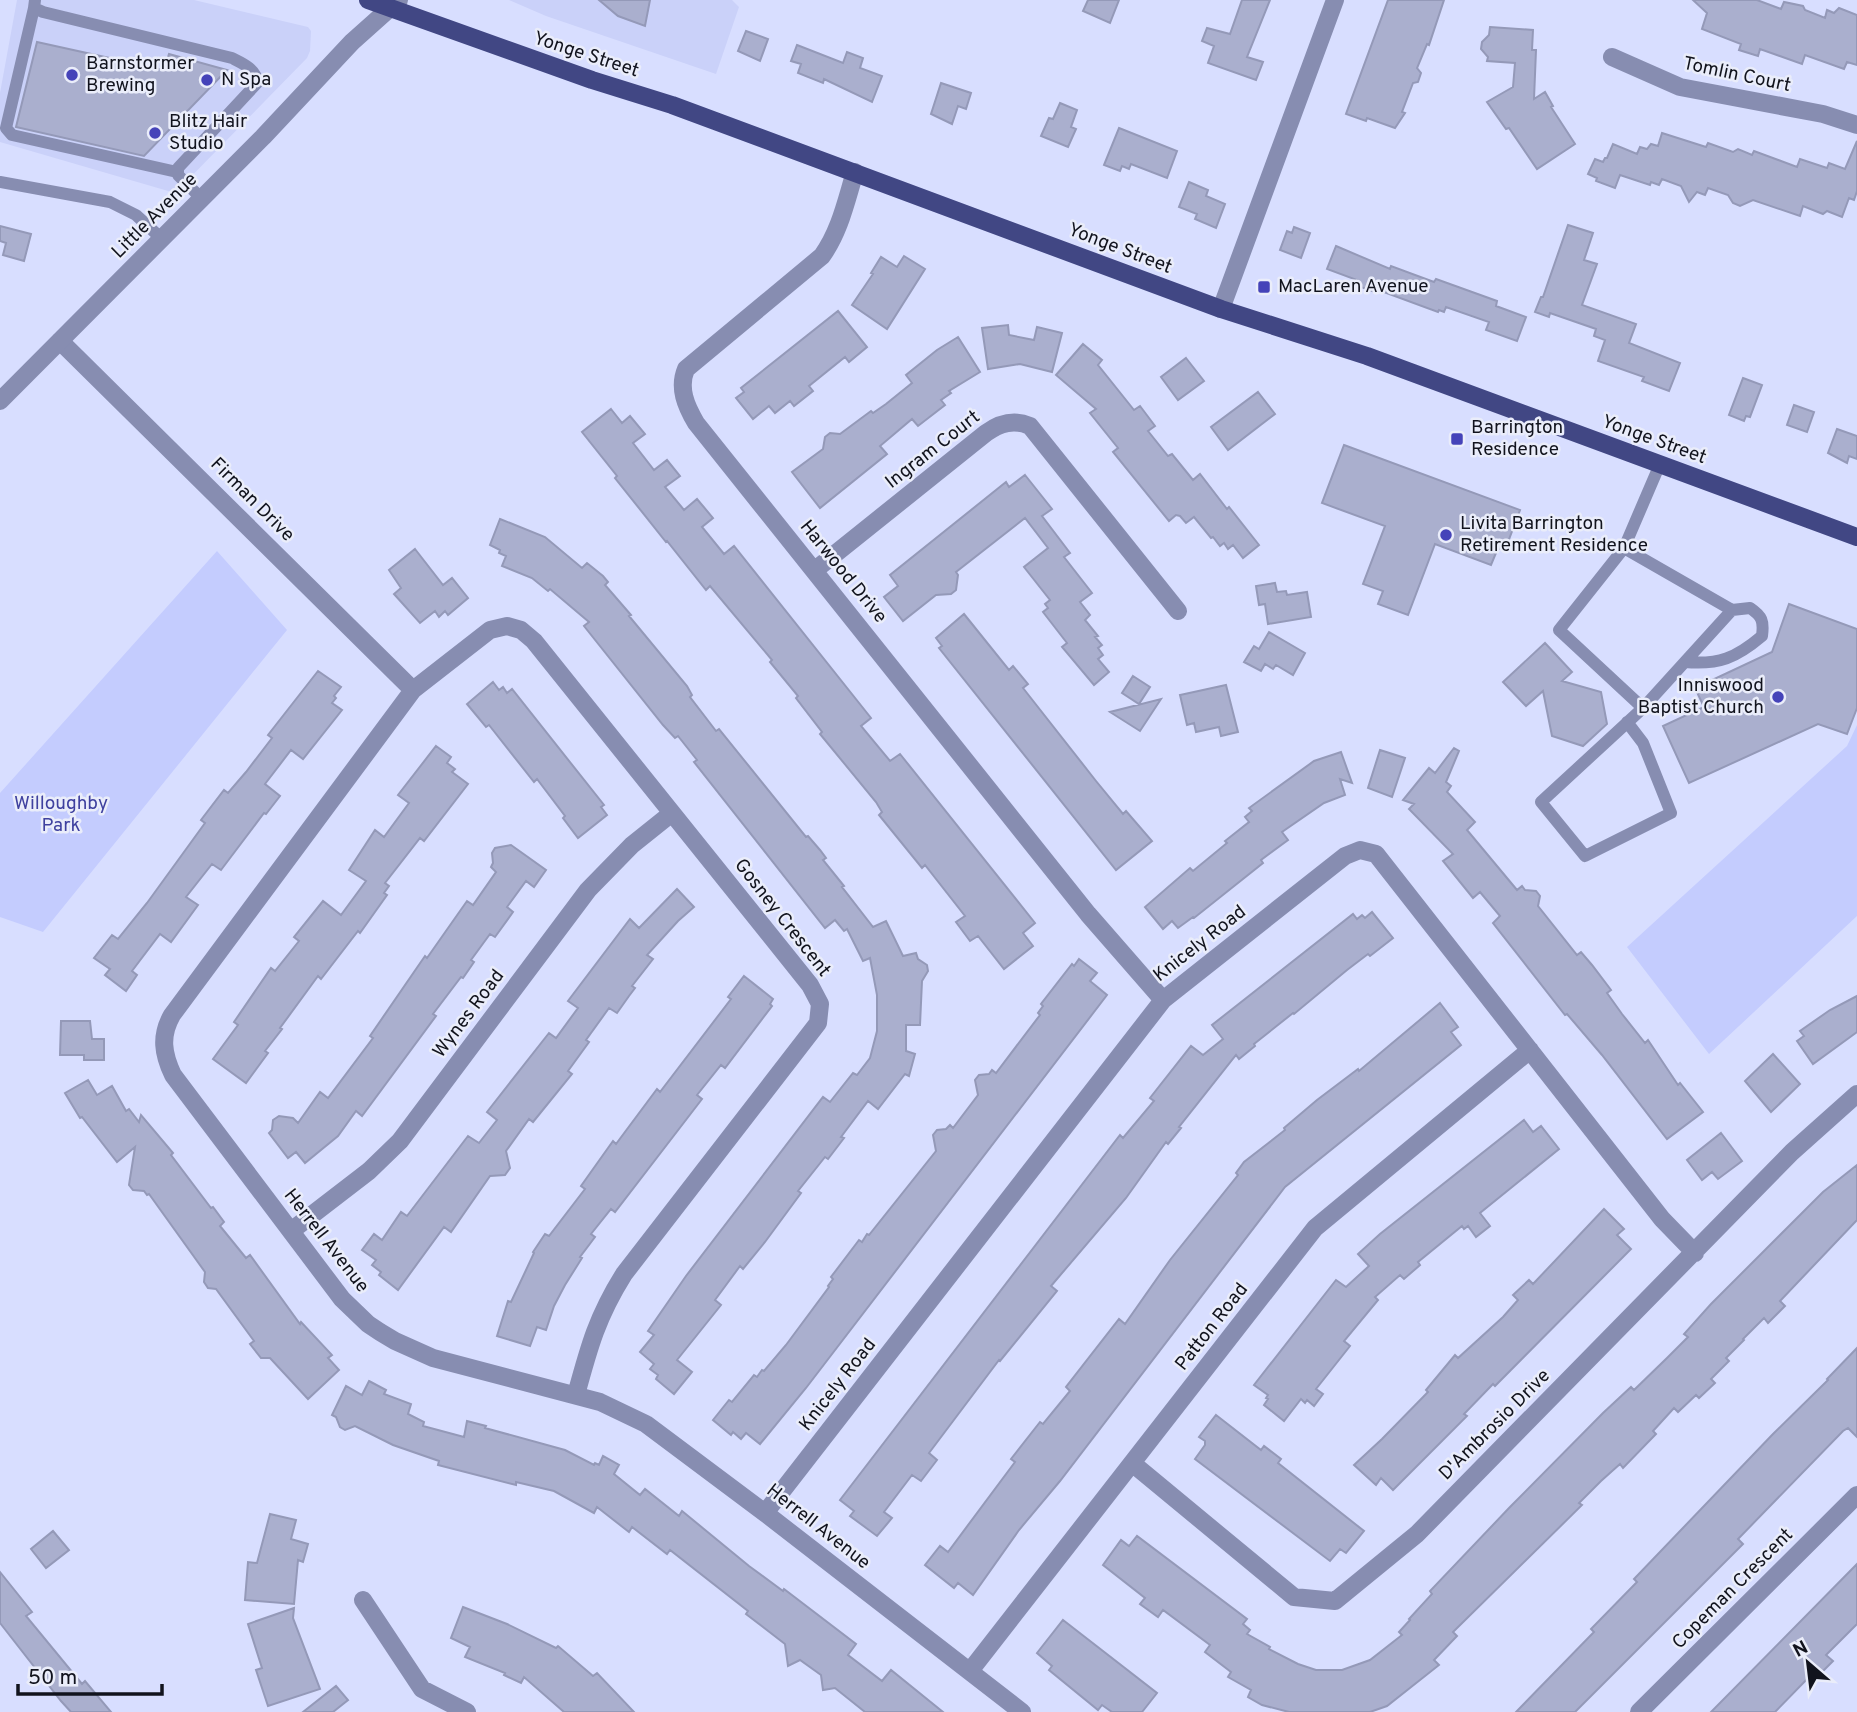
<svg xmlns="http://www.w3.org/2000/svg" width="1857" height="1712" font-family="Overpass,sans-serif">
	<rect width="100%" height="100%" fill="#d8deff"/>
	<!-- built -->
	<path fill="#cad1f9" d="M17,0H194L308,27L311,31L310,51L307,58L175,193L0,142V93Z
		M509,0H732L739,7L716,74L546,16Z"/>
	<!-- green -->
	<path fill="#c4ccfe" d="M217,551L287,630L43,932L0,917V793Z
		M1857,725V916L1709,1054L1627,947L1847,746Z"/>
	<!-- building -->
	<path fill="#aaafce" stroke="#9499b8" stroke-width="2" d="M599,0H650L645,26L618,16Z
		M1088,0H1119L1110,23L1083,11Z
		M1242,0H1270L1247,57L1263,62L1256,80L1208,63L1214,46L1202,41L1207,28L1230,34Z
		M1388,0H1444L1429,45L1427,44L1417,68L1421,73L1418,82L1413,83L1402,112L1405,113L1395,128L1367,118L1366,121L1346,114Z
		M1693,0H1757L1781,9L1784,2L1803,6L1805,10L1825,18L1827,10L1834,13L1839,8L1857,15V65L1847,62L1844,69L1805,55L1802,64L1760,49L1758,56L1739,50L1741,44L1702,29L1707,13Z
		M1490,27L1533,30L1532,50H1536L1534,99L1545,92L1553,106L1551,107L1575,144L1537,169L1509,128L1506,129L1487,102L1513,87L1515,63L1487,61L1488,57L1481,49L1482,42L1489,35Z
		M746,31L768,39L760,61L738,51Z
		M37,42L164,70L169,54L227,70L144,156L16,127Z
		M797,45L843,63L847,52L863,58L860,68L882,76L872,102L824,79L823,83L798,73L801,64L791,61Z
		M941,83L971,93L966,109L958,106L952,124L931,114Z
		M1060,103L1077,110L1071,127L1076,129L1068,147L1041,136L1049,118L1053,119Z
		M1119,128L1177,151L1167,178L1131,164L1129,169L1122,166L1120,171L1104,165Z
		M1662,133L1706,147L1708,143L1733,152L1738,149L1752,155L1754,151L1797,167L1800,159L1827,168L1829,163L1845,169L1857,141V191L1854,200L1849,198L1842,217L1827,211L1823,214L1803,206L1800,216L1753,200L1740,206L1733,203L1728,195L1708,188L1705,195L1697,192L1689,202L1681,186L1662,179L1659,185L1651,182L1650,185L1620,175L1615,188L1596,181L1597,178L1588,174L1595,159L1603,162L1605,158H1607L1613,144L1637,154L1640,147L1647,149L1651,144L1658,146Z
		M1189,182L1208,190L1206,196L1225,204L1216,228L1195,219L1197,214L1179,207Z
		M1568,225L1593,233L1584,260L1597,264L1582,305L1636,324L1629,343L1680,363L1669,391L1642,381L1644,377L1598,361L1605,340L1594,336L1596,329L1550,313L1549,317L1535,312L1541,297H1543Z
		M0,226L31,234L24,261L3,255L6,243L0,241Z
		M1294,227L1310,233L1301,258L1280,250L1287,231L1292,233Z
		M1336,246L1390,269L1391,266L1434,282L1436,279L1497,301L1496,306L1526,317L1517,341L1486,330L1489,322L1446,307L1444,312L1439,310L1438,312L1373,288L1372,291L1355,285L1357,280L1327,269Z
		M904,256L925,269L887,329L852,305L873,274L871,273L881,257L897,267Z
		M838,311L867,347L849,362L845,357L809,386L813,391L794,406L790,401L775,413L769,406L753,419L736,398L744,392L741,388Z
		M1008,325L1009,335L1034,340L1037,327L1062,333L1052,372L1020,364L988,369L982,328Z
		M958,337L980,372L949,391L951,393L941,400L945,405L918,426L912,419L880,446L887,454L820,508L792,472L823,449L825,437L830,433L840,434L871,411L873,413L886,404L912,383L906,375L937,350Z
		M1083,344L1102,360L1098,365L1134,410L1140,406L1155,426L1148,431L1168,456L1172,454L1193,480L1200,474L1227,509L1229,507L1259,545L1243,558L1233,545L1228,549L1224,543L1220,546L1213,537L1211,538L1194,517L1186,523L1180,516L1176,515L1169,521L1113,452L1118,448L1090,413L1096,409L1056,375Z
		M1186,358L1204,381L1178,400L1161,377Z
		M1743,378L1762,385L1750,417L1746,416L1744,421L1729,415Z
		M1258,392L1275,414L1228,450L1211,427Z
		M1794,405L1814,412L1807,432L1787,425Z
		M611,409L622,423L630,416L645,434L633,443L654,470L667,460L680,476L665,487L684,510L697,499L713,518L702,527L724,554L734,546L871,718L861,726L890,761L900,754L1035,923L1023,933L1033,946L1004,969L978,936L970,941L956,922L965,916L925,865L922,868L879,815L882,812L876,802L820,734L822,732L796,698L798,696L770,662L772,660L710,586L706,590L667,541L666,542L615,478L617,476L582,432Z
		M1837,429L1857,436V459L1849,456L1847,463L1828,453Z
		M1344,445L1520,510L1505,550L1498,548L1491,565L1435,544L1408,615L1378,604L1383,591L1363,584L1385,526L1322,503Z
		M1025,475L1052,509L1042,516L1070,553L1064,557L1092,593L1080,602L1090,615L1085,620L1098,636L1095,637L1102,645L1098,648L1103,655L1098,659L1109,672L1094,685L1062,647L1067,643L1043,612L1048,608L1045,604L1050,600L1024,567L1048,548L1025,518L956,572L958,575L956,590L951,594L936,595L903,621L884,597L898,586L890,575L1006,482L1009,487Z
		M500,519L545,537L582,568L587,563L603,576L608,582L605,585L631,615L629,616L687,686L692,695L690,697L716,731L719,729L806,837L808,836L820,850L826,858L823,860L844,886L842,887L873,927L886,921L903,956L916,953L918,959L927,965L928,971L922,981L920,1025H906V1051L915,1054L909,1076L905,1074L878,1109L868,1101L841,1137L844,1138L828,1159L825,1157L798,1191L801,1193L765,1242L743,1269L740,1266L715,1300L721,1305L677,1360L692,1372L674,1394L656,1379L658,1375L650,1369L654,1364L640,1352L654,1335L648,1331L686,1276L823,1097L830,1102L853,1073L857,1075L870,1058L877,1031V995L870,958L863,961L847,929L844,931L835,920L825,928L694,762L697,760L678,736L675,738L663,725L584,626L589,622L550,589L548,591L532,578L502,566L506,556L499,553L500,550L490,545Z
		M415,549L443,585L452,578L468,598L448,615L445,611L439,617L435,611L420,623L394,594L401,588L389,570Z
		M1275,583L1277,592L1286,591L1287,595L1307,592L1311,617L1268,624L1265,604L1259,605L1256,586Z
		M1789,604L1857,629V708L1847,734L1818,724L1689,783L1663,726L1704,707L1695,688L1772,652Z
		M964,614L1009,670L1013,666L1028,684L1023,688L1096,781L1123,814L1126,811L1152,841L1116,870L939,648L942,646L936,638Z
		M1269,632L1305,653L1293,675L1276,665L1273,669L1265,664L1261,671L1244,662L1254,646L1259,649Z
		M1545,643L1572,672L1562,681L1601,692L1607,724L1583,746L1552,736L1543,691L1526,706L1503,682Z
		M318,671L341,687L334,696L336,698L332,703L342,710L303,759L291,750L265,784L280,796L266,814L264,813L221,870L212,864L186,897L198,905L171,942L160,934L132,971L137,975L126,991L105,975L110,969L94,958L112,935L118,939L147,903L205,823L201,820L224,790L228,793L246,772L272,738L268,735Z
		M1133,676L1150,687L1139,704L1122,693Z
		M493,682L499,690L503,687L507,693L512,689L604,805L601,807L607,815L578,838L563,818L565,816L537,779L534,782L489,725L486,727L467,704Z
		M1226,685L1238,732L1221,736L1219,727L1196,732L1194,723L1187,725L1180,695Z
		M1161,699L1140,731L1110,712Z
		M436,746L451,757L447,763L455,769L452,772L468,784L424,841L420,838L385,883L389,886L384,893L387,895L360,933L358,931L321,979L318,976L280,1028L282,1029L265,1051L268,1053L246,1083L213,1059L238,1025L234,1022L271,968L275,971L299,941L294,937L323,901L341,915L366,881L349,870L375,830L384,837L409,803L398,795Z
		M1454,748L1459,751L1446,782L1451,786L1447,792L1475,822L1467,830L1517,890L1522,886L1525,890L1536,891L1540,896L1538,906L1577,955L1581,952L1592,965L1611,990L1607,993L1622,1014L1645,1043L1648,1040L1678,1085L1680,1083L1703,1112L1667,1139L1602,1055L1567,1014L1565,1015L1493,923L1500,916L1480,892L1473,898L1443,861L1453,854L1409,809L1414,804L1403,800L1429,768L1435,773Z
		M1380,750L1405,758L1392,797L1368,788Z
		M1341,752L1352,783L1340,779L1345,795L1324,803L1282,832L1288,840L1261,860L1263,863L1194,918L1193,917L1178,928L1172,921L1163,929L1145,907L1190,868L1193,871L1227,843L1225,841L1249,822L1245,817L1252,811L1249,808L1314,761Z
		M511,845L546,870L534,887L526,881L507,907L513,912L495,937L490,934L471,960L474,962L463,978L461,977L433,1014L436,1016L362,1116L356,1111L338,1136L305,1163L296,1152L288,1158L269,1133L272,1130L273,1120L279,1116L293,1118L298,1123L320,1092L328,1098L373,1038L370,1036L425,956L427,958L467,901L473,905L496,872L491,867L493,863L492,853L495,848Z
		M677,889L694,907L678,921L647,955L653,959L632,986L635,988L629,996L617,1013L609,1008L586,1040L589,1042L568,1071L572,1074L533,1122L529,1119L506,1151L510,1168L505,1175L490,1176L451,1232L444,1227L398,1290L379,1275L381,1272L372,1265L376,1260L362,1250L374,1234L382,1240L401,1212L407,1216L468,1136L479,1143L497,1120L487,1112L549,1033L556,1038L578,1008L568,1001L630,919L639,928Z
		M1372,912L1393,938L1370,956L1368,954L1347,970L1294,1014L1293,1013L1254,1044L1255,1046L1239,1059L1236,1055L1179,1127L1181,1128L1168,1144L1166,1142L1126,1198L1051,1286L1057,1291L1000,1361L999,1360L929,1453L937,1460L921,1481L912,1475L884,1512L892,1518L877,1536L850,1516L854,1511L840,1500L1120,1135L1123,1138L1154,1101L1150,1098L1191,1046L1203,1055L1223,1039L1212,1025L1353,914L1357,919L1362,915L1365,918Z
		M1079,959L1097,973L1090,981L1107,995L806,1388L760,1444L746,1433L741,1439L733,1432L731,1435L713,1420L729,1400L732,1402L754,1375L757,1377L762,1370L764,1371L786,1345L829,1287L828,1286L833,1279L831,1277L859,1240L862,1242L867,1234L869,1235L936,1151L933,1135L937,1130L946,1129L950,1125L953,1128L978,1095L975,1080L979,1075L989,1074L992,1070L996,1073L1040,1015L1038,1013L1043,1006L1041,1004L1072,964L1074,966Z
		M744,976L773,999L770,1004L772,1006L725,1068L721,1065L697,1095L702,1099L615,1212L611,1209L591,1234L595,1237L580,1257L582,1258L565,1285L554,1306L546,1330L537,1327L530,1346L497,1336L508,1301L511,1302L534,1253L533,1252L545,1234L549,1236L585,1189L581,1186L608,1148L613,1141L616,1144L657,1089L660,1092L731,999L728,997Z
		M1857,996V1032L1813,1064L1797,1041L1804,1036L1800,1031L1830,1010Z
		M1440,1003L1458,1027L1451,1032L1461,1045L1285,1187L1060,1481L1019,1530L973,1595L958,1583L954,1588L925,1565L940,1546L948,1552L1015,1462L1011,1459L1040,1422L1043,1424L1070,1391L1066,1387L1119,1319L1125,1324L1170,1260L1238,1175L1236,1173L1244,1162L1285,1130L1284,1128L1317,1100L1358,1069L1359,1071Z
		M61,1021H90L92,1039H104V1060H84V1055H60Z
		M1773,1054L1800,1084L1771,1112L1745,1081Z
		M88,1080L97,1095L112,1086L126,1111L129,1109L139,1122L141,1115L173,1153L171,1155L211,1208L213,1207L224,1222L220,1226L246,1258L250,1255L300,1324L301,1322L332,1355L328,1358L339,1370L308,1399L270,1358H261L250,1344L254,1341L216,1289L208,1288L204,1282L205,1272L149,1194L147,1195L144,1191L133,1190L129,1185L135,1147L117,1162L82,1117L80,1118L65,1093Z
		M1524,1120L1533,1132L1541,1126L1559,1149L1480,1213L1490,1226L1476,1237L1468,1226L1464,1229L1462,1226L1418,1262L1420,1265L1404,1279L1400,1275L1375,1297L1378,1300L1344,1341L1350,1346L1316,1389L1323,1394L1314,1406L1307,1400L1305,1403L1301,1399L1284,1421L1264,1405L1268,1399L1266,1398L1268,1395L1254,1385L1336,1280L1346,1287L1369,1266L1358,1254L1380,1234Z
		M1721,1133L1742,1161L1718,1179L1712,1172L1702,1180L1687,1160Z
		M1857,1165V1220L1780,1301L1785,1306L1768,1323L1764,1318L1743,1339L1744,1340L1726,1358L1729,1361L1711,1379L1715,1383L1699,1398L1696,1395L1678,1412L1674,1408L1653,1431L1656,1434L1623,1468L1620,1464L1601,1481L1579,1503L1582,1505L1453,1632L1457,1636L1434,1660L1439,1665L1387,1706L1370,1712H1289L1262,1705L1248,1697L1251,1690L1228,1677L1231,1672L1205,1652L1210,1645L1163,1610L1158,1617L1140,1604L1145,1598L1103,1565L1121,1540L1129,1546L1137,1536L1247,1619L1243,1624L1250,1630L1247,1634L1270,1647L1269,1649L1298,1664L1316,1670H1342L1370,1660L1402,1635L1399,1632L1410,1620L1409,1619L1432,1594L1430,1591L1510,1507L1603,1413L1631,1387L1634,1390L1667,1358L1688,1337L1684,1334L1711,1304L1823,1192Z
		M1604,1209L1624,1229L1617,1235L1631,1249L1495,1386L1493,1384L1464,1414L1467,1416L1393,1490L1381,1478L1376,1485L1354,1465L1382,1439L1428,1392L1426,1390L1455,1355L1458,1358L1503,1317L1518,1300L1513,1295L1529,1280L1533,1284Z
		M1857,1348V1437L1848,1428L1843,1431L1738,1539L1743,1544L1575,1712H1516L1594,1632L1591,1629L1637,1582L1634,1579L1773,1434L1828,1380L1827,1379Z
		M369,1381L386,1390L384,1394L411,1404L408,1414L424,1422L423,1426L464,1437L467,1421L486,1426L485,1428L565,1450L594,1465L595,1463L599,1465L603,1456L619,1465L614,1474L640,1495L645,1489L679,1516L682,1511L749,1566L783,1591L784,1589L856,1644L848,1655L882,1681L891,1670L943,1712H865L835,1688L823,1690L821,1675L800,1660L788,1666L785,1644L746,1614L748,1611L670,1550L667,1554L632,1527L629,1532L597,1507L594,1513L554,1491L516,1482V1485L438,1465L439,1461L393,1445L355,1426L345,1430L340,1427L336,1417L332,1415L346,1386L362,1395Z
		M1216,1415L1261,1450L1264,1446L1281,1459L1278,1463L1364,1531L1346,1553L1340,1549L1330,1561L1195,1459L1205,1445V1441L1199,1437Z
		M270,1514L296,1520L291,1539L308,1544L303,1562L298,1560L294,1604L245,1600L248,1562L257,1563Z
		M53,1531L69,1550L46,1568L31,1549Z
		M1857,1564V1624L1826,1655L1833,1661L1816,1678L1812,1674L1775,1712H1711Z
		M0,1572L32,1612L26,1616L82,1684L85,1681L111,1712H71L61,1701L0,1623Z
		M463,1607L507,1624L556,1648L558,1646L593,1676L597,1673L634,1712H564L524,1677L521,1683L504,1675L505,1673L465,1657L470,1647L451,1638Z
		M294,1608L293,1618L320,1689L268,1706L256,1670L262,1668L248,1624Z
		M1063,1620L1157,1693L1142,1712H1112L1102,1705L1098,1710L1049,1670L1052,1666L1037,1653Z
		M336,1686L348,1700L333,1712H303Z"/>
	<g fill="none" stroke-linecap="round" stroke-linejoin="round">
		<!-- service -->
		<path stroke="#878db1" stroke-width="12" d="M35,0L34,8L43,12L232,58C244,64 254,68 258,82L178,168V175L202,199
			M34,8L6,128L12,135L177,172
			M0,182L110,202L136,215L162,239
			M1624,548L1559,630L1643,708L1732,610L1624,548L1660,464
			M1685,662C1719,665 1736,658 1762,636C1764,621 1762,616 1750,608L1732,610
			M1627,722L1643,743L1671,813L1585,856L1541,802L1643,708"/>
		<!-- minor -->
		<path stroke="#878db1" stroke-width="18" d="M1612,57L1680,87L1823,114L1857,125
			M855,172C846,201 840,231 822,256L686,369C678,388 686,406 696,423L1088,914L1163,1000
			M1221,309L1335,0
			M60,341L413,690
			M815,570L986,433C1000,423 1014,419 1030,426L1178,611
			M291,1231L369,1171L400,1141L588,890L632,845L672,813
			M576,1395C589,1347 597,1317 624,1274L818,1023L820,1004L810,985L534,641L521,630L507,626L490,630L413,690L172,1015C160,1036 163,1054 173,1075L342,1299L368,1324L380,1332L395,1341L433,1358L600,1402L646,1424L765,1513L1022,1712
			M1132,1463L1294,1597L1335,1601L1417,1534L1792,1152L1857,1094
			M765,1513L1163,1000L1345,856L1360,850L1376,854L1662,1219L1695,1253
			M363,1600L422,1689L467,1712
			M970,1671L1315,1228L1530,1050
			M1639,1712L1857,1495"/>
		<!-- tertiary -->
		<path stroke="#878db1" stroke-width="18" d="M0,401L263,137L352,42L399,0"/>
		<!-- primary -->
		<path stroke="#414784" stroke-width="18" d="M368,0L592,80L672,105L1221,309L1367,356L1857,537"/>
	</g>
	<!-- markers -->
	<g fill="#4543b9" stroke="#eaedfa" stroke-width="2.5">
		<circle cx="72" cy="75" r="7"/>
		<circle cx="207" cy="80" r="7"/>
		<circle cx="155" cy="133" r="7"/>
		<rect x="1257" y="280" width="14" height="14" rx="3.5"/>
		<rect x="1450" y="432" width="14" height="14" rx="3.5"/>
		<circle cx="1446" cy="535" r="7"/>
		<circle cx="1778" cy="697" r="7"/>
	</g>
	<g text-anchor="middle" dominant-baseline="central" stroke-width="5" stroke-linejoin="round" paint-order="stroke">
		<!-- street labels -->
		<g font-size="19" fill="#11131d" stroke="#eaedfa">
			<text transform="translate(586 55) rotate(18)">Yonge Street</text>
			<text transform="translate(1737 75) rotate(12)">Tomlin Court</text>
			<text transform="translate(155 216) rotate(-45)">Little Avenue</text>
			<text transform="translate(1120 249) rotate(21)">Yonge Street</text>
			<text transform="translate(1654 440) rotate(20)">Yonge Street</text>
			<text transform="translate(933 450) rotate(-38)">Ingram Court</text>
			<text transform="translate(252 500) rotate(45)">Firman Drive</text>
			<text transform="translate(843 572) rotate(51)">Harwood Drive</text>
			<text transform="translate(782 918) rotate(52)">Gosney Crescent</text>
			<text transform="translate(1200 944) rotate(-38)">Knicely Road</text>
			<text transform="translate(469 1014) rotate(-53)">Wynes Road</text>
			<text transform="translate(326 1241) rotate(52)">Herrell Avenue</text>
			<text transform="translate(1212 1327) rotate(-52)">Patton Road</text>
			<text transform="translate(838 1385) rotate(-52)">Knicely Road</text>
			<text transform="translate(1495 1425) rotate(-45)">D'Ambrosio Drive</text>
			<text transform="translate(818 1527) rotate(38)">Herrell Avenue</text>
			<text transform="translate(1733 1589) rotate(-45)">Copeman Crescent</text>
		</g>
		<!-- poi labels -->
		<g font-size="19" fill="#11131d" stroke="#eaedfa" text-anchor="start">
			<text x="86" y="64">Barnstormer<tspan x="86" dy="22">Brewing</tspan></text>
			<text x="221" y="80">N Spa</text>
			<text x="169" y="122">Blitz Hair<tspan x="169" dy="22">Studio</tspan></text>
			<text x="1278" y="287">MacLaren Avenue</text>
			<text x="1471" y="428">Barrington<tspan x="1471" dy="22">Residence</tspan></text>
			<text x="1460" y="524">Livita Barrington<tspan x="1460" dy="22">Retirement Residence</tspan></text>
			<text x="1764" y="686" text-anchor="end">Inniswood<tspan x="1764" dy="22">Baptist Church</tspan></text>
		</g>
		<!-- park labels -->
		<g font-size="19" fill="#3f419f" stroke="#eaedfa">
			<text x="61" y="804">Willoughby<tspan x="61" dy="22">Park</tspan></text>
		</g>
	</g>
	<!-- north arrow -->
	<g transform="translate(1808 1663) rotate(332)" stroke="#eaedfa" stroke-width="5" paint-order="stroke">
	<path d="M0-5L12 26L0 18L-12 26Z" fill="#11131d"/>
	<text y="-10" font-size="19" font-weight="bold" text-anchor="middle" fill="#11131d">N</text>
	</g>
	<!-- scale -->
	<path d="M18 1684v10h144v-10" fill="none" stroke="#11131d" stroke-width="3.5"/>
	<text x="28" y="1684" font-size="21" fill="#11131d" stroke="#eaedfa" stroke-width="5" paint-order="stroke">50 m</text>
</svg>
